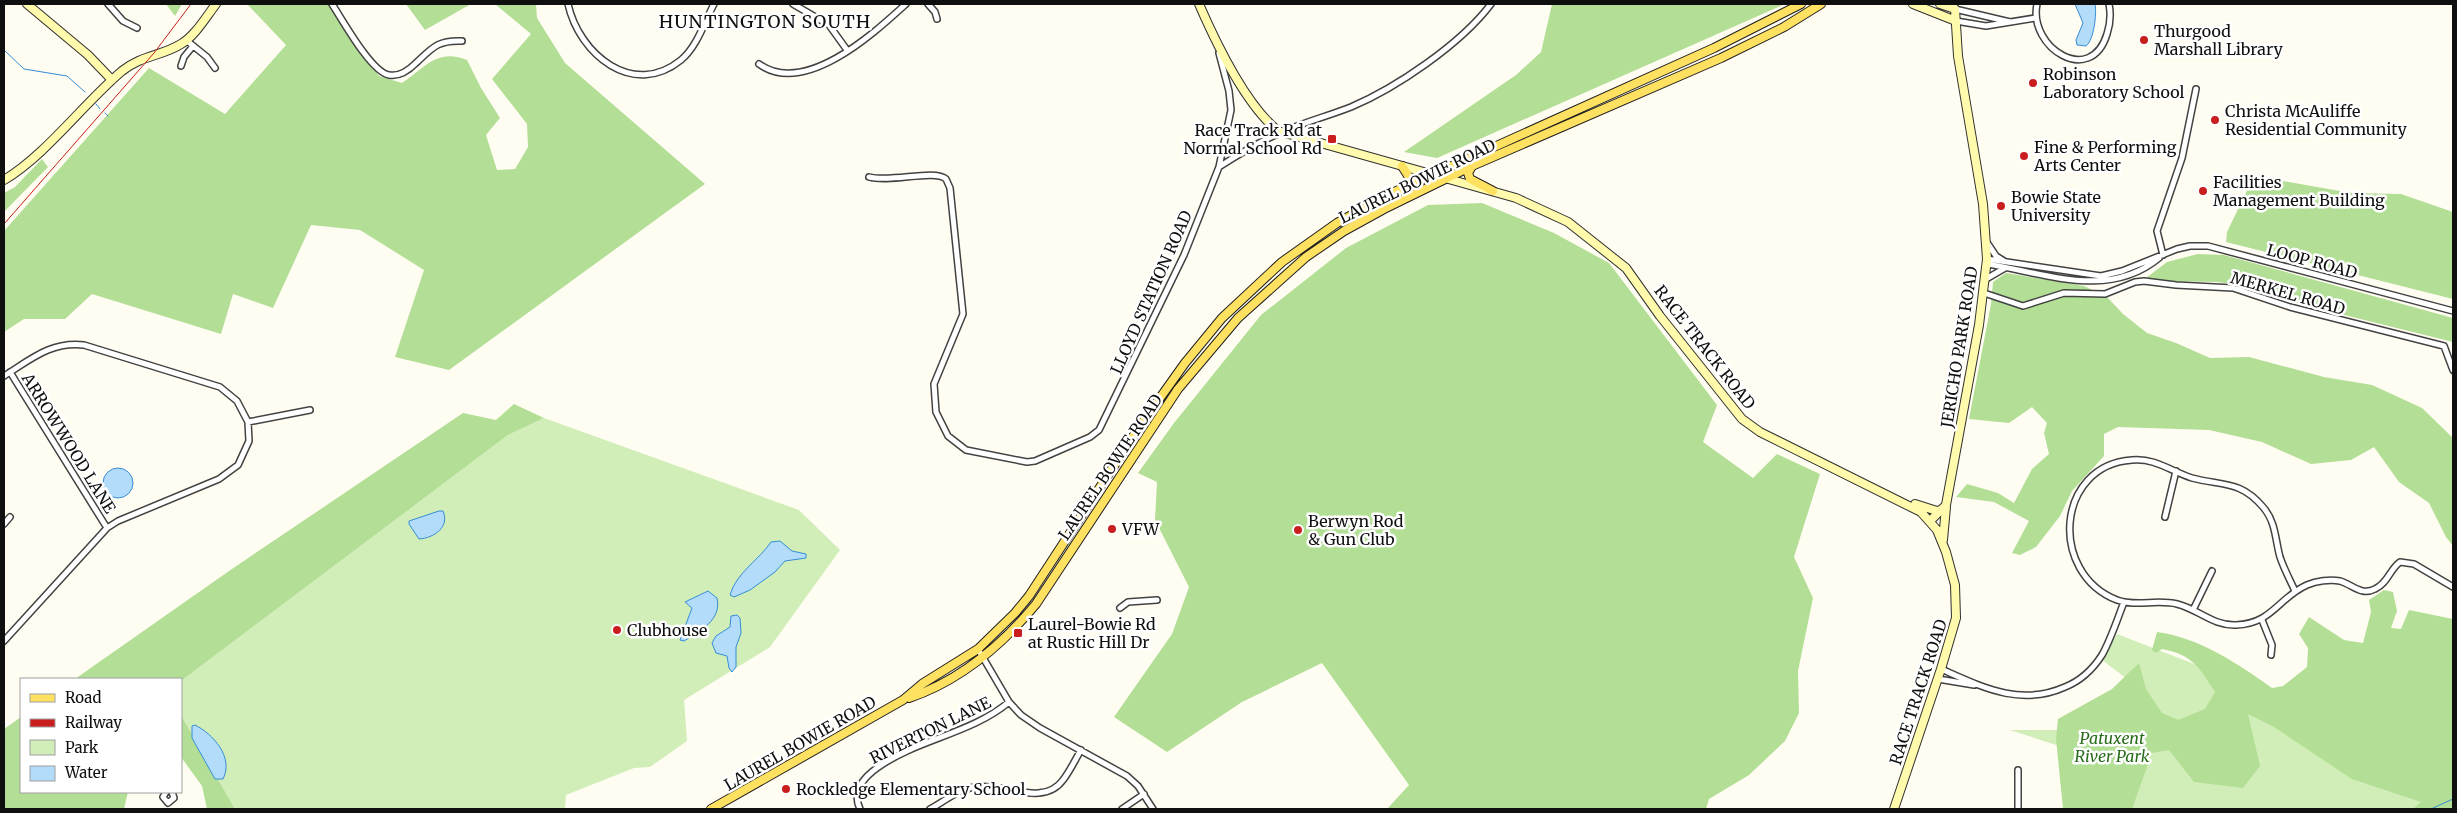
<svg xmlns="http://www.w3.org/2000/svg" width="2457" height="813" font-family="Merriweather,serif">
	<rect width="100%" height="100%" fill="#fffdf1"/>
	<!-- green -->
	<path fill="#d1edb8" d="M544,418L799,510L840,550L770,647L684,700L687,741L650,767L634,768L566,795L565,809H235L181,715V681L508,435Z
		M2117,634L2202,667L2453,809H2080L2081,753L2010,730H2078L2139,688L2102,660Z"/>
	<!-- forest -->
	<path fill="#b3de96" d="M166,4H182L175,16Z
		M247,4H329L379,76L402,83C426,67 437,48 467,60L481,88L500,118L486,135L497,170L515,169L528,147L527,124L492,79L531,34L495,4H536L537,18L565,63L705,184L449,370L395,357L424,270L360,230L311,225L273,308L233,294L221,334L92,294L65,319H24L4,332V231L149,68L225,114L286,45Z
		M406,4H471L425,30Z
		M1552,4H1785L1437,158L1404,152L1516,75L1541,52Z
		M42,159L48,167L4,212V193L15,187Z
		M2254,176L2351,193L2401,194L2453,212V299L2226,242L2227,232Z
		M1482,203L1554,233L1609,263L1717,405L1703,442L1753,478L1777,454L1820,474L1794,557L1813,598L1798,671L1799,713L1785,741L1749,775L1709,799L1706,809H1387L1409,785L1322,663L1242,702L1167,752L1114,717L1172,634L1189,587L1155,520L1157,482L1138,473L1174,423L1261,315L1346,248L1428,205Z
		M2198,254L2224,255L2453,318V342L2280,299L2252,287L2218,282L2164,281L2146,278L2167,262Z
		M2006,273L2084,286L2107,297L2123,314L2147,333L2176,343L2210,358L2249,357L2324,377L2372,385L2422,408L2453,438V546L2446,537L2429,503L2399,482L2374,447L2351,460L2311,464L2262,442L2209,430L2118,427L2104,434V456L2072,491L2060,516L2036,547L2020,555L2012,553L2029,521L1994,502L1956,497L1967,484L1998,493L2014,503L2032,469L2049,454L2044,433L2047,423L2032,407L2009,423L1969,419L1991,304L1993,282Z
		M514,404L544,418L508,435L181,681V679H75L229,571L463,413L496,420Z
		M2384,590L2393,592L2397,611L2391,628L2401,629L2409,610L2453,619V809H2413L2421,802L2352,779L2274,727L2248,714L2260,766L2243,788L2194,782L2169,750L2152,753L2132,809H2063L2056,739L2058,719L2112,689L2139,663L2146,689L2162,713L2178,720L2205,709L2215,692C2199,667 2193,655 2162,649L2156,653L2152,650L2157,632C2200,638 2237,663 2272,688L2283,686L2307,667L2308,648L2299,634L2309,617L2344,640L2363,643L2371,612L2369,600Z
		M181,715L235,809H207L202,786L181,757Z
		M21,717V792H128L124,809H4V729Z"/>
	<!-- water -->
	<path fill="#b3dcfa" stroke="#358dd6" d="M2075,4H2095C2097,13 2094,40 2086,46L2077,45L2076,40L2083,23Z
		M103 483a15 15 0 1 1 30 0a15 15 0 1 1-30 0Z
		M439,511H443C450,527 434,538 419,539L409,524V521Z
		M780,541L792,551L806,554V558L785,561L775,572L750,590L734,597L730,595C736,573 759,560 771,542Z
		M708,591L717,598C722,620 700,631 684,641L680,640L692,608L685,602Z
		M737,615L740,618L741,633L736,647V667L732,672L729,668L727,656L716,653L712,643L716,636L730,627L731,616Z
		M195,725C213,734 234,757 223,779H215L192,738V726Z"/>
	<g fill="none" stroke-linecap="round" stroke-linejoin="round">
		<!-- stream -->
		<path stroke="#358dd6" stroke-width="1" d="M4,50L24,69L67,76L85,92
			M96,104L100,109
			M105,113L108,116
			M2431,809L2453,799"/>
		<defs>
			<path id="street" d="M108,4L123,21L137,28
				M332,4C342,19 371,72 389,75C400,77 409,70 416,63C433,47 438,40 462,41
				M568,4C579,54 633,99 681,60C697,47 705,21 714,4
				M793,4L829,25L847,50
				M928,4L935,12L937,19
				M1954,4L1955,9L2010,22
				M2037,4C2028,48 2091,87 2107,34C2110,25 2111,14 2109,4
				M1956,21L1986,26L2035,18
				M186,40L207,57L215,68
				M759,64C805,97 874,33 906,4
				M181,66L184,57L193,46
				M1219,167C1239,154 1261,141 1282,132C1305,122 1328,116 1351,107C1396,88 1461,44 1491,4
				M869,177C891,183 934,169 946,179L950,188L963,314L934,384L936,412L948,436L966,450L1027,462L1035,461L1090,437L1099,430L1184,255L1219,167L1231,110L1229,91L1219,53
				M1988,244L1996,256L2004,261
				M2163,255L2157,231L2182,158L2196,89
				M1987,259L2101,276L2122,271L2177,249L2190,246H2208L2453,311
				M1987,264C2045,273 2108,300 2159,258
				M1986,279L2005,268
				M1984,293L2023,306L2064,293L2105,294L2135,282L2144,281L2176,285L2233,288L2290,307L2444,346L2453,370
				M10,372L107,528
				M4,376C30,360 51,341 84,345L220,387L237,401L248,422L249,441L238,465L219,479L118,521L107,528L4,641
				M248,422L310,410
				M2165,517L2176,471
				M4,524L10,517
				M2295,591C2290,580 2284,569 2280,557C2275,539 2276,522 2263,507C2240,480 2222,486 2192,478C2170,471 2156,458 2132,460C2056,465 2048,573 2117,600C2135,607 2157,599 2177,604C2198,609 2213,626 2236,625C2272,624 2279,597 2307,585C2316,581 2330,579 2340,581C2353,585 2361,596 2375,589C2388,583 2390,569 2400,562L2414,564L2453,587
				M1120,608L1128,602L1157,600
				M2193,610L2212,571
				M2262,620L2272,645L2271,655
				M978,649L1009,702L1021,715L1040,728L1127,776L1138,786L1153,809
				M1941,669C1982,687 2020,707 2065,687C2080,681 2093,669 2102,655C2111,639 2117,620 2124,602
				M1938,679L1974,685
				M166,792L163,797L168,803L174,798L172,792
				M860,809C852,792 863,778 877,768C917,739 971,734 1009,702
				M930,809C943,802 959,789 975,787C1002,782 1043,808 1063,780C1070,771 1075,760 1081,750
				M1122,809L1144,794
				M2018,809V770"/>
			<path id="secondary" d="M27,4L88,55L112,80
				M1199,4C1216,43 1246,105 1278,131L1516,198L1568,222L1626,268L1660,316L1742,419L1760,432L1921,512L1937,530L1946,552L1955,585L1956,618L1941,669L1894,809
				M1913,4L1956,21
				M4,180C46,155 84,103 122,71C142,55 162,56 181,44C195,36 206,17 216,4
				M1915,504L1937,511L1944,509
				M1930,521L1946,505L1979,325L1987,259L1983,204L1958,56L1955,9L1940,4
				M1943,540L1946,507"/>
			<path id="primary" d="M1402,166L1409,177L1408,185
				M1472,166L1468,173L1470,179L1493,191
				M909,698C959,681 1002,645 1036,604L1178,389L1238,318L1306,257L1344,231L1384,209L1472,166L1721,58L1784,27L1821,4
				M711,809L903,700L922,684L978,649L1015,613L1029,596L1140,426L1185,363L1222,318L1282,262L1337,223L1392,193L1714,48L1801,4"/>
		</defs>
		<!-- street casing -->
		<use href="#street" stroke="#424242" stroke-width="8"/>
		<!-- secondary casing -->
		<use href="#secondary" stroke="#313131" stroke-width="10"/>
		<!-- primary casing -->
		<use href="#primary" stroke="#202020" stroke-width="10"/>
		<!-- street -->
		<use href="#street" stroke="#fff" stroke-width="5"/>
		<!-- secondary -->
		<use href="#secondary" stroke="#fffaac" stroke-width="8"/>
		<!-- primary -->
		<use href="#primary" stroke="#ffe161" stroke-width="8"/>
		<!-- rail -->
		<path stroke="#c91e1d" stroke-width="1" d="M4,224L154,53L191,4"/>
	</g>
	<!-- markers -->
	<g fill="#c91e1d" stroke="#fff" stroke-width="2">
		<circle cx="2144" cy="40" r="5"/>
		<circle cx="2033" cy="83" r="5"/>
		<circle cx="2215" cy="120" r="5"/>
		<rect x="1327" y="134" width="10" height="10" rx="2.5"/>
		<circle cx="2024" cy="156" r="5"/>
		<circle cx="2203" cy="191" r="5"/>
		<circle cx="2001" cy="206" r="5"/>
		<circle cx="1112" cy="529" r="5"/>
		<circle cx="1298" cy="530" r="5"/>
		<circle cx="617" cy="630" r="5"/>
		<rect x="1013" y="628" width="10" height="10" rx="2.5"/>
		<circle cx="786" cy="789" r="5"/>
	</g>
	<g text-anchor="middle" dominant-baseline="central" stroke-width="5" stroke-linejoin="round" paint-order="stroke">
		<!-- poi labels -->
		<g font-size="16" fill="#0f0f0f" stroke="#fff" text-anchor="start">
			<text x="2154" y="31">Thurgood<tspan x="2154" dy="18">Marshall Library</tspan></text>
			<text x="2043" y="74">Robinson<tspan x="2043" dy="18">Laboratory School</tspan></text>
			<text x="2225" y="111">Christa McAuliffe<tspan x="2225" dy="18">Residential Community</tspan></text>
			<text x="1322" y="130" text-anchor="end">Race Track Rd at<tspan x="1322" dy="18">Normal School Rd</tspan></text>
			<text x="2034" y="147">Fine &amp; Performing<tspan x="2034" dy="18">Arts Center</tspan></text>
			<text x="2213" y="182">Facilities<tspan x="2213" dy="18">Management Building</tspan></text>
			<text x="2011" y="197">Bowie State<tspan x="2011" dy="18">University</tspan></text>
			<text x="1308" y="521">Berwyn Rod<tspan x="1308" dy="18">&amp; Gun Club</tspan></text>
			<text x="1122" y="529">VFW</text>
			<text x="1028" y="624">Laurel-Bowie Rd<tspan x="1028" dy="18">at Rustic Hill Dr</tspan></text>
			<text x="627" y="630">Clubhouse</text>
			<text x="796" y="789">Rockledge Elementary School</text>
		</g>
		<!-- street labels -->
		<g font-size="16" fill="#0f0f0f" stroke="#fff">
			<text transform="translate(1417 181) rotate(-26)">LAUREL BOWIE ROAD</text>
			<text transform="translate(2312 261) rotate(15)">LOOP ROAD</text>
			<text transform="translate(1151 292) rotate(-66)">LLOYD STATION ROAD</text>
			<text transform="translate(2288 293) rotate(16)">MERKEL ROAD</text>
			<text transform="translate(1705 347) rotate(52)">RACE TRACK ROAD</text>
			<text transform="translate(1959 347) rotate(-81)">JERICHO PARK ROAD</text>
			<text transform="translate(69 443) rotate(58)">ARROWWOOD LANE</text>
			<text transform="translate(1110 467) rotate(-56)">LAUREL BOWIE ROAD</text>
			<text transform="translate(1918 692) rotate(-72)">RACE TRACK ROAD</text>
			<text transform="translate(930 730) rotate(-26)">RIVERTON LANE</text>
			<text transform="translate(800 743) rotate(-30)">LAUREL BOWIE ROAD</text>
		</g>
		<!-- park labels -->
		<g font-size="16" font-style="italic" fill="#276c1a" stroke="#fff">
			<text x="2112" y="738">Patuxent<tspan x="2112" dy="18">River Park</tspan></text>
		</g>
		<!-- neighbourhood labels -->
		<g font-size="18" letter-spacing="1" fill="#0f0f0f" stroke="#fff">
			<text x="765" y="21">HUNTINGTON SOUTH</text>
		</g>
	</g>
	<!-- border -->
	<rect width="2457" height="813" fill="none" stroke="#0f0f0f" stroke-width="10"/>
	<!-- legend -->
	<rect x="20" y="678" width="162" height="115" fill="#ffffff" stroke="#9f9f9f"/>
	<rect x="30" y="694" width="25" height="8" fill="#ffe161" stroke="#9f9f9f"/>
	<text x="65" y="703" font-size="15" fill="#0f0f0f">Road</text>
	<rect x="30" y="719" width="25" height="8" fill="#c91e1d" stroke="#9f9f9f"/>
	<text x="65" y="728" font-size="15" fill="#0f0f0f">Railway</text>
	<rect x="30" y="740" width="25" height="15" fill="#d1edb8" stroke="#9f9f9f"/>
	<text x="65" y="753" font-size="15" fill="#0f0f0f">Park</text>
	<rect x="30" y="766" width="25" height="15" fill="#b3dcfa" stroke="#9f9f9f"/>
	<text x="65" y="778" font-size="15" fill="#0f0f0f">Water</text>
</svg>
